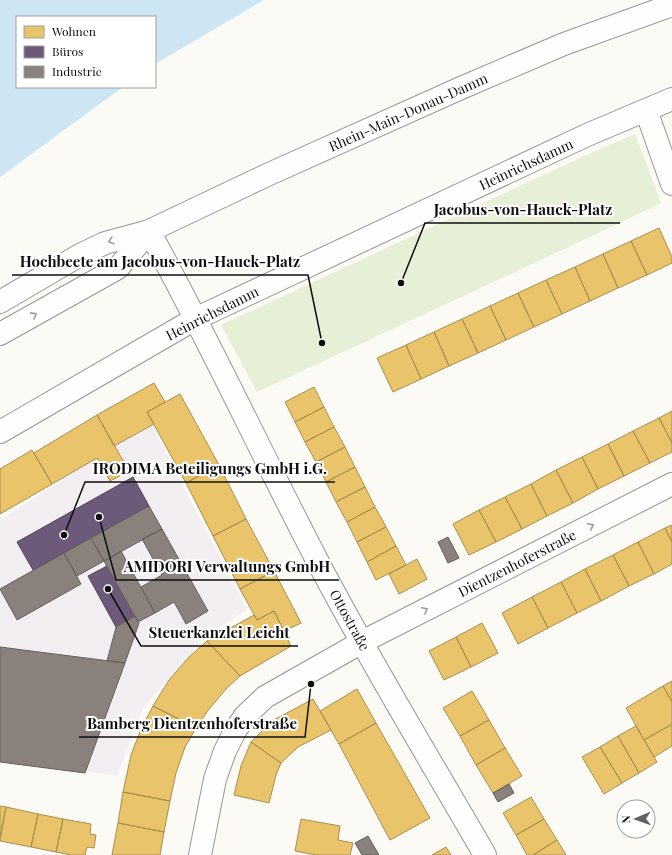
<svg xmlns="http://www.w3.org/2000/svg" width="672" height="855" font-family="'Playfair Display',serif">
	<rect width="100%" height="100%" fill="#fbfaf5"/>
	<!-- industrial -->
	<path fill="#f3eef1" d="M150,422L247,610L206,635L143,708L117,776L0,758V520Z"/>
	<!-- green -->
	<path fill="#e5f0d6" d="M635,134L661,203L588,238L257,392L221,325L582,157Z"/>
	<!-- water -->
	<path fill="#cee6f3" d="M0,0H264L155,64V17H17V87H123L0,177Z"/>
	<!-- homes -->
	<path fill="#e9c46a" stroke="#a88e4f" d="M659,228L672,257V263L647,275L631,241Z
		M631,241L647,275L618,288L603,254Z
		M603,254L618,288L590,301L575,267Z
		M575,267L590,301L562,314L546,280Z
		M546,280L562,314L534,327L518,293Z
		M518,293L534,327L506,340L490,306Z
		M490,306L506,340L478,353L462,319Z
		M462,319L478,353L449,366L434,332Z
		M434,332L449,366L421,379L406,345Z
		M406,345L421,379L393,392L377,358Z
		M154,383L165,402L147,412L154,424L114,446L97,415Z
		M314,387L324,407L295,422L285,402Z
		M180,394L219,465L186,483L147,412Z
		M324,407L334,427L305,442L295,422Z
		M672,411V443L659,418Z
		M97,415L129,471L110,481L97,458L52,484L34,453Z
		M659,418L672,443V452L650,463L633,431Z
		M334,427L345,447L316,462L305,442Z
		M633,431L650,463L624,476L608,444Z
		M608,444L624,476L598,489L582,457Z
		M345,447L355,467L326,482L316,462Z
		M32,450L52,484L0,514V469Z
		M582,457L598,489L573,503L556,470Z
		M219,465L246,519L213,536L186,483Z
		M355,467L365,487L336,502L326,482Z
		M556,470L573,503L547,516L531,484Z
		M531,484L547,516L522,529L505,497Z
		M365,487L375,507L347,522L336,502Z
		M505,497L522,529L496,542L479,510Z
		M375,507L386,527L357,542L347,522Z
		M479,510L496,542L469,555L453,524Z
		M246,519L274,571L240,589L213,536Z
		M672,525V542L665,528Z
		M386,527L396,546L367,562L357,542Z
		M665,528L672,542V564L654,574L638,542Z
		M638,542L654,574L629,586L613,555Z
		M396,546L406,565L376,580L367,562Z
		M613,555L629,586L601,601L585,569Z
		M417,559L427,579L399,594L389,574Z
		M585,569L601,601L577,613L561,582Z
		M274,571L301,623L284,631L274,611L257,620L240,589Z
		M561,582L577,613L548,628L532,597Z
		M532,597L548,628L518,644L502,613Z
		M274,611L291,646L240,676L207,641L254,615L257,620Z
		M482,623L498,653L471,667L456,637Z
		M456,637L471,667L444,680L429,651Z
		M207,641L240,676L226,689L209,709L196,728L153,706L169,680L189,657Z
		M672,681V702L663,686Z
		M663,686L672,702V724L644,740L626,708Z
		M357,689L376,723L339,744L320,711Z
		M472,691L489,720L460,736L443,708Z
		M313,699L331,730L298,747L281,763L251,742L272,721Z
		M153,706L196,728L185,747L176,773L170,801L123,792L131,755L142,727Z
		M489,720L505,748L476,765L460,736Z
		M376,723L430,818L390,840L339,744Z
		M671,725L672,727V746L654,757L644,740Z
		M636,726L657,762L639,773L618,736Z
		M618,736L639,773L622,783L600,747Z
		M251,742L281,763L276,775L269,803L234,795L241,766Z
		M600,747L622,783L604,794L582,757Z
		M505,748L522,776L493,793L476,765Z
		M123,792L170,801L164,832L118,823Z
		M531,797L544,819L516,835L503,813Z
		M0,806L6,807L0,836Z
		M6,807L38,814L31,847L0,841Z
		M38,814L63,819L56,852L31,847Z
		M63,819L91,824L90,834L96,835L94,848L87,847L85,855H71L56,852Z
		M301,819L340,826L338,840L353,843L350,855H316L295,851Z
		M544,819L557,840L533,855H527L516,835Z
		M118,823L164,832L160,855H112Z
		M557,840L566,855H533Z
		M446,847L451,855H432Z"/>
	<!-- offices -->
	<path fill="#6d597a" stroke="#51435a" d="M133,477L149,506L33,570L17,542Z
		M107,566L135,616L116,627L88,576Z"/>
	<!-- industry -->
	<path fill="#8a817c" stroke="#655f5b" d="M149,506L162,529L104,561L91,538Z
		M162,529L208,611L186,624L174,602L155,613L141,587L162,575L142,539Z
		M448,537L459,558L448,563L438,542Z
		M91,538L104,561L77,576L64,553Z
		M121,551L155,613L138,622L104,561Z
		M64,553L81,584L17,620L0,589Z
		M135,616L139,623L125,663L107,661L116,627Z
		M0,647L125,663L85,773L0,762Z
		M509,784L514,793L498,802L493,793Z
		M368,836L379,855H362L355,843Z"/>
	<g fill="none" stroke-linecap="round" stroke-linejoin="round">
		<defs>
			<path id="minor" d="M646,110L672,184
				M149,231C209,340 261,453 319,564C371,663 429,758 485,855
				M0,432L195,319L587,135L672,99
				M200,855L215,779L225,751L235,731L245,716L265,697L362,642L672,484"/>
			<path id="tertiary" d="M0,302L80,255L105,243L149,231L267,175L461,88L564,44L672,5
				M0,334L118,268L149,231"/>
		</defs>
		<!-- minor casing -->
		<use href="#minor" stroke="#959593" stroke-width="24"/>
		<!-- tertiary casing -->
		<use href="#tertiary" stroke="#959593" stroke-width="24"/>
		<!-- minor -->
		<use href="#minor" stroke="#fefefe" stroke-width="22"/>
		<!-- tertiary -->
		<use href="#tertiary" stroke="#fefefe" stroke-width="22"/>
	</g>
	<!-- one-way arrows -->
	<defs><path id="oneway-chevron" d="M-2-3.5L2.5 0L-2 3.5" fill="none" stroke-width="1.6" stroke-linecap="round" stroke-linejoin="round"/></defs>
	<g stroke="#9e9e9e">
		<use href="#oneway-chevron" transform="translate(111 241) rotate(164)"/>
		<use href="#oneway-chevron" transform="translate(34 315) rotate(-29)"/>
		<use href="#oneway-chevron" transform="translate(591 526) rotate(-27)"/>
		<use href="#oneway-chevron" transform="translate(425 610) rotate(-27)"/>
	</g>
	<g text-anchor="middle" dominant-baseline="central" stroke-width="4" stroke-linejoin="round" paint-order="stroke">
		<!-- street labels -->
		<g font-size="14" fill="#0f0f0f" stroke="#fff">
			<text transform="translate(408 112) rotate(-24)">Rhein-Main-Donau-Damm</text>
			<text transform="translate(526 164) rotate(-25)">Heinrichsdamm</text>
			<text transform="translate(212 313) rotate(-27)">Heinrichsdamm</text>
			<text transform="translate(517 563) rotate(-27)">Dientzenhoferstraße</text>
			<text transform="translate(350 620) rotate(61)">Ottostraße</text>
		</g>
	</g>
	<!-- callouts -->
	<path fill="none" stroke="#0f0f0f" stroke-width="1.5" d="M401 283L425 223H620M322 343L308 275H12M64 535L85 482H335M99 517L116 580H339M108 589L141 646H298M311 684L305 737H79"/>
	<g fill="#0f0f0f" stroke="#fff" stroke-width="1.5">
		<circle cx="401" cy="283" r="4"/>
		<circle cx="322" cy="343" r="4"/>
		<circle cx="64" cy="535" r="4"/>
		<circle cx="99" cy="517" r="4"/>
		<circle cx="108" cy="589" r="4"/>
		<circle cx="311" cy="684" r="4"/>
	</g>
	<g font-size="15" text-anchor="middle" font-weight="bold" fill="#0f0f0f" stroke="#fff" stroke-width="4" stroke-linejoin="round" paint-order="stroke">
		<text x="523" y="215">Jacobus-von-Hauck-Platz</text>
		<text x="160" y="267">Hochbeete am Jacobus-von-Hauck-Platz</text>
		<text x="210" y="474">IRODIMA Beteiligungs GmbH i.G.</text>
		<text x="227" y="572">AMIDORI Verwaltungs GmbH</text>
		<text x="219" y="638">Steuerkanzlei Leicht</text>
		<text x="192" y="729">Bamberg Dientzenhoferstraße</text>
	</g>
	<!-- legend -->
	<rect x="16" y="16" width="140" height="72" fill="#ffffff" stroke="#9f9f9f"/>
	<rect x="24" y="26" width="20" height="12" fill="#e9c46a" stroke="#9f9f9f"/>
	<text x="52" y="36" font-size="12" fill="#0f0f0f">Wohnen</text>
	<rect x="24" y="46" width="20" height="12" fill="#6d597a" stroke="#9f9f9f"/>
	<text x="52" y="56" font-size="12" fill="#0f0f0f">Büros</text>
	<rect x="24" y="66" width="20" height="12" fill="#8a817c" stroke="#9f9f9f"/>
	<text x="52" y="76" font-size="12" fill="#0f0f0f">Industrie</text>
	<!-- north arrow -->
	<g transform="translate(636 819) rotate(268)"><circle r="19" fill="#ffffff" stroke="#9f9f9f"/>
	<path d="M0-3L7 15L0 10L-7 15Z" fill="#626160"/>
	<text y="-6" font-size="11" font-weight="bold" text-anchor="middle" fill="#0f0f0f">N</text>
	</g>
</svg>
